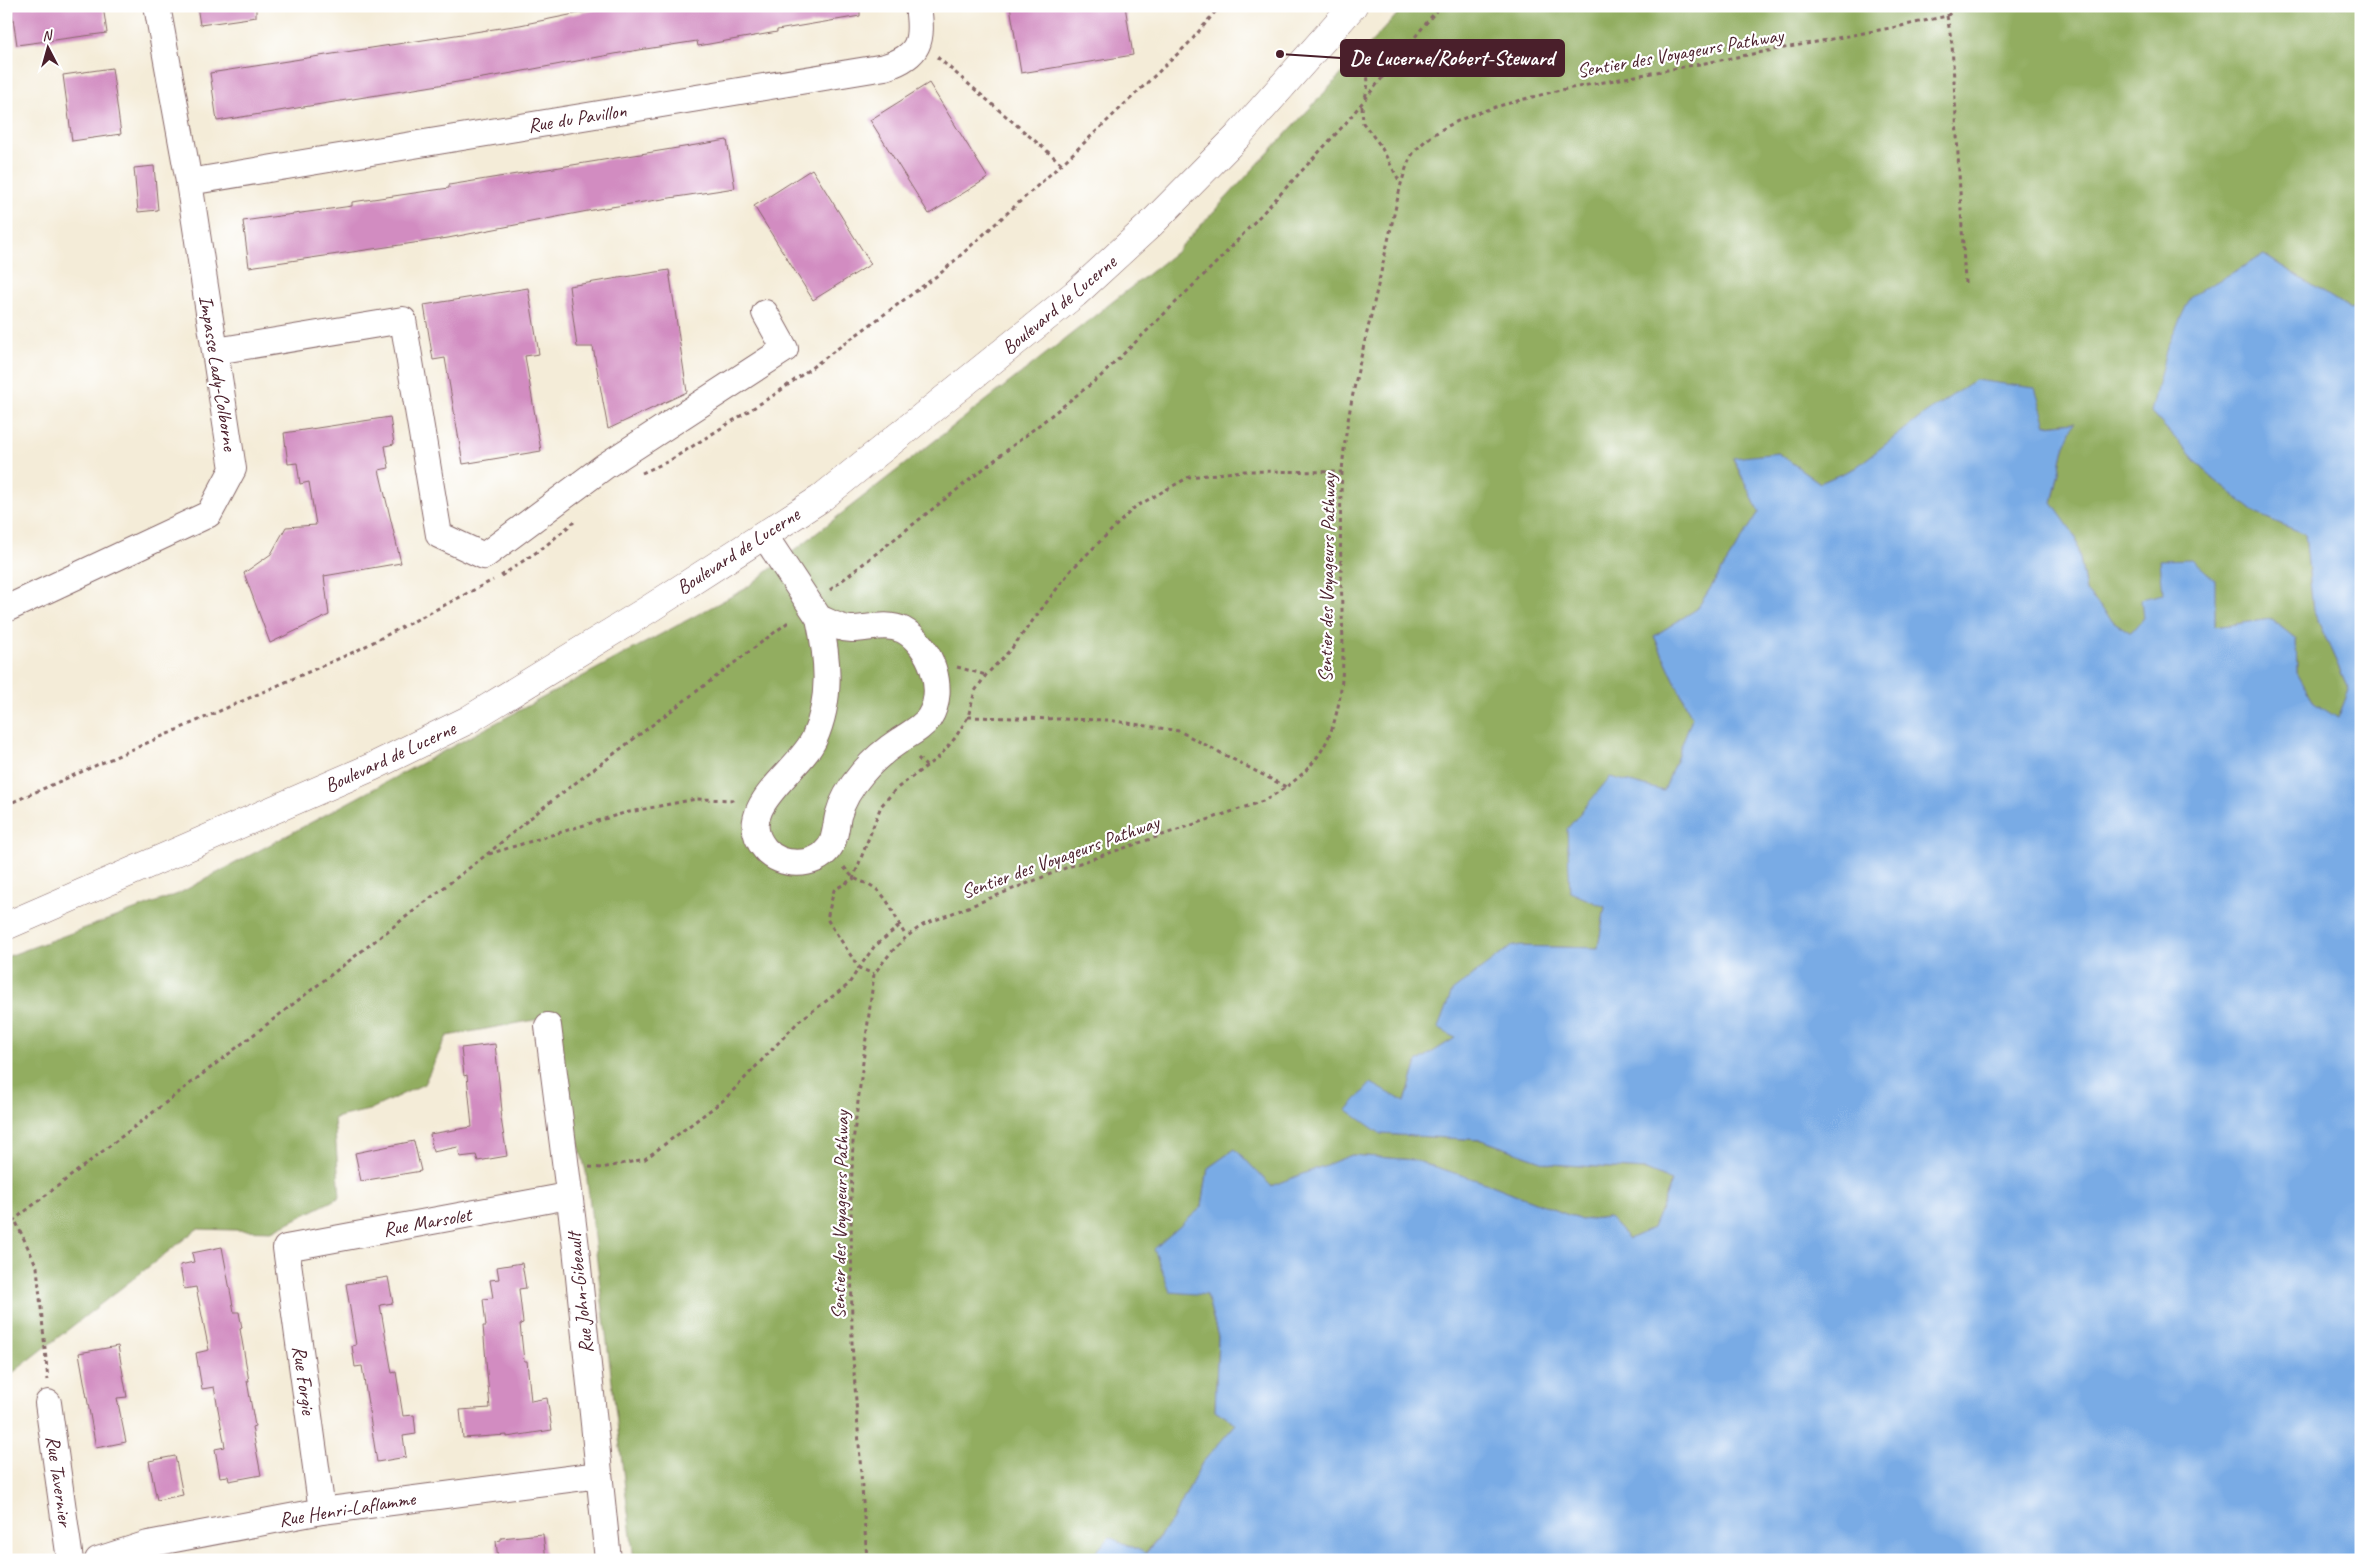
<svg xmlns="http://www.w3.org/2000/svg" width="2367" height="1566" font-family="Caveat,sans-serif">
	<rect width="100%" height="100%" fill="#fff"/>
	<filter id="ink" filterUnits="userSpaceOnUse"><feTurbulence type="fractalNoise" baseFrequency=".02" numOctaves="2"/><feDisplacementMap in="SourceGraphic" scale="10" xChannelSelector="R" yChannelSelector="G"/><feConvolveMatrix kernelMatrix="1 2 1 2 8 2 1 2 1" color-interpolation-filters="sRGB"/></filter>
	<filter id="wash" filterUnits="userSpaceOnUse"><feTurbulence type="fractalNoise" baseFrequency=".0096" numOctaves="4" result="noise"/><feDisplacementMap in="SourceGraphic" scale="20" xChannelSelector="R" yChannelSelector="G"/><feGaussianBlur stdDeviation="1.12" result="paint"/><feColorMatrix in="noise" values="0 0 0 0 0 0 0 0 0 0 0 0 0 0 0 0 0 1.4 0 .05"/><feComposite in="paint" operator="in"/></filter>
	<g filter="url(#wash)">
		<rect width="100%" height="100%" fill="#f4ecd8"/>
		<!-- forest -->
		<path fill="#92ad60" stroke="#6e6646" d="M1405,6H2361V305L2350,309L2264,255L2151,412L2210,476L2257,514L2305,534L2313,610L2349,690L2338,719L2314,703L2297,673L2296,639L2271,619L2215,627L2214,580L2164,594L2131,634L2114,622L2086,591L2076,537L2052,504L2064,448L2074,422L2046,425L1926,413L1855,468L1820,483L1778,453L1733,459L1759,512L1697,609L1654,636L1692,718L1664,792L1605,907L1598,948L1512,946L1455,1038L1417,1062L1405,1102L1381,1134L1482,1140L1550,1164L1646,1170L1672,1180L1653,1228L1629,1239L1608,1217L1581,1220L1489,1184L1414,1160L1352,1155L1271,1187L1235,1149L1208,1168L1202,1207L1155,1249L1207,1295L1218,1337L1215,1410L1236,1424L1202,1463L1172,1521L1145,1553L1110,1537L1088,1560H634L586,1172L546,1018L447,1036L424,1084L369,1110L334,1118L340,1197L272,1231L197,1229L6,1378V957L178,894L745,589L1175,253Z"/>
		<!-- water -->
		<path fill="#79abe5" stroke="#626588" d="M2264,255L2350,309L2361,305V1560H1088L1110,1537L1146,1553L1172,1521L1202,1463L1236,1424L1215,1410L1218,1337L1207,1295L1170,1292L1154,1249L1202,1207L1208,1168L1235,1149L1271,1186L1352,1155L1414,1160L1489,1184L1581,1220L1608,1217L1629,1239L1653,1228L1672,1181L1646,1170L1550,1164L1482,1140L1381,1134L1347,1110L1371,1083L1405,1102L1417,1062L1455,1038L1438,1028L1452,991L1512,946L1598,948L1605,907L1570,892L1567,829L1610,777L1664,791L1692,718L1654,636L1697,609L1759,512L1733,458L1778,453L1820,483L1855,468L1926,413L1975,380L2035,388L2046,425L2075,422L2064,448L2052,503L2076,537L2086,591L2114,622L2131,633L2143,619L2141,599L2163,594L2160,560L2192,559L2215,580V627L2271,619L2296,639L2297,673L2314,703L2338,718L2349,690L2313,610L2305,534L2257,514L2210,476L2151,412L2167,347L2191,296Z"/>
		<g id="blocks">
			<!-- building -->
			<path fill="#d28cc1" d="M11,6H103L107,33L17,45Z
				M197,6H256V17L200,25Z
				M614,6H860V16L777,30V32L737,39L698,46L697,41L620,53L507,74L217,121L210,73L520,25Z
				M1010,6H1125L1133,55L1021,73Z
				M112,68L121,134L72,141L63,75Z
				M929,83L988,178L929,214L870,120Z
				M727,140L735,188L598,209L448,238L249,267L243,221L352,206V202L449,188V185Z
				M154,166L158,210L138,212L134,168Z
				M812,169L871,264L813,300L754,206Z
				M669,270L687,392L608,429L593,347H577L569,286Z
				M528,288L539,354L525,356L541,451L463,464L445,358L433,360L424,305Z
				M390,417L394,444L385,446L389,468L379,470L401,563L324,576L329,615L270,643L244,573L271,554L286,527L316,525L309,482L300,484L297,463L288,464L284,433Z
				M495,1044L502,1111L500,1112L507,1156L478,1161L476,1155L460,1157L458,1147L433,1152L430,1134L472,1127L467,1075L464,1076L461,1048Z
				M414,1141L421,1171L361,1181L355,1153Z
				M222,1247L233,1306L234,1312H239L242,1328L240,1329L249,1381H247L255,1426L252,1427L261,1475L229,1481L228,1476L220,1477L215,1449L225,1447L214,1387L202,1389L196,1353L209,1350L196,1287L184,1289L180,1265L194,1262L192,1253Z
				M522,1263L526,1288L519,1289L523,1323L520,1324L524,1361H527L531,1401L547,1398L552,1430L507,1437V1435L463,1438L460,1410L490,1408L483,1326H486L483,1299L493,1298L490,1280L499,1279L497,1267Z
				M388,1277L393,1303L380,1305L392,1373L396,1372L403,1416L414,1415L416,1434L403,1436L406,1457L377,1462L362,1366L355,1367L352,1346L356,1345L346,1284Z
				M118,1346L127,1397L117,1398L126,1442L96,1448L79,1353Z
				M175,1456L183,1495L157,1500L149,1461Z
				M543,1534L546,1560H498L496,1541L501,1540V1538Z"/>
		</g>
	</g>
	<g filter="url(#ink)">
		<use href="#blocks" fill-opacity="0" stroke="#866768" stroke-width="1"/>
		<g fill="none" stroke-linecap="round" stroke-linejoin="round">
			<defs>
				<path id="minor" d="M189,182L885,67C920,56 923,41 918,6
					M216,351L403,320L439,535L484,556L605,466L785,349L765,313
					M764,535L819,618
					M6,609L209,514L233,469L189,182L157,6
					M819,618C829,622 840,629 851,629C868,629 887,622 903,630C931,645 947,690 929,718C922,728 909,734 899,741C874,757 846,786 838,816C836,825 835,841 829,848C815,868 780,867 765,849C731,809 799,772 814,739C832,699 828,659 819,618Z
					M548,1026L576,1248L608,1560
					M48,1403L70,1560
					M322,1511L286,1248L568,1196
					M98,1560L148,1544L322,1511L599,1475"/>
				<path id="major" d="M6,926L372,767L468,720L649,609L820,499L1075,294L1151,224L1237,137L1353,6"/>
			</defs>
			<!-- minor casing -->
			<use href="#minor" stroke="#866768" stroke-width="28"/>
			<!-- major casing -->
			<use href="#major" stroke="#866768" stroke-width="29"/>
			<!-- path -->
			<path stroke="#866768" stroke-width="3" stroke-dasharray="4 4" stroke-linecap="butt" d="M1947,16L1952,44L1965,283
				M1356,39C1364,61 1373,78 1364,100
				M937,57L1062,164
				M1362,106L1363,123L1380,145L1401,184
				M642,473L669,461L777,393L942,272L1066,160L1190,42L1220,6
				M501,576L544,547L574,522
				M830,590L1101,376L1222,257L1345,124L1440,6
				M957,667L986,675
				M968,717L1108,720L1179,731L1288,788
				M918,758L926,766
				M6,805L356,651L493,580
				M489,854L624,813L696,799L737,800
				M844,867C858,886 862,878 876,889C891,901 896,921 906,936
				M899,926L874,947L859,968L827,919L834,890L853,879L881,806L896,789L940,756L955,738L968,717L975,691L986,675L1012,648L1071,570L1135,507L1189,477L1244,471L1342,472
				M589,1167L602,1168L645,1159L725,1099L799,1021L848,985L859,968L874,974
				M6,1211L15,1220L37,1267L48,1380
				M6,1226L486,855L545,806L791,620
				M867,1560L852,1343L851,1199L853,1142L874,974C889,954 902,938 923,925L1068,867L1263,801C1302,780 1327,756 1337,711C1345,678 1343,644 1342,610C1341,564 1339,519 1342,473C1345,423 1357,373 1369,324C1380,278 1390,231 1401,184C1404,175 1407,163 1412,155C1441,116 1511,103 1556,91L1901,26L1947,16L1958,6"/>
			<!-- minor -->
			<use href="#minor" stroke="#fff" stroke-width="26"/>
			<!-- major -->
			<use href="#major" stroke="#fff" stroke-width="28"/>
		</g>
	</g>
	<g text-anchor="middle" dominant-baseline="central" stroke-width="4.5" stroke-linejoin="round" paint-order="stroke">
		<!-- street labels -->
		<g font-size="20" fill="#4a1f2b" stroke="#fff">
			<text transform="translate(1680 53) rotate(-10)">Sentier des Voyageurs Pathway</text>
			<text transform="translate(577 118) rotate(-9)">Rue du Pavillon</text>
			<text transform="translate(1059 305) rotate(-40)">Boulevard de Lucerne</text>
			<text transform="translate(218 373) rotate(81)">Impasse Lady-Colborne</text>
			<text transform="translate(738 551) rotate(-33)">Boulevard de Lucerne</text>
			<text transform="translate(1327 578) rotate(-89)">Sentier des Voyageurs Pathway</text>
			<text transform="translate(390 757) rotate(-25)">Boulevard de Lucerne</text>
			<text transform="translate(1060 857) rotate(-20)">Sentier des Voyageurs Pathway</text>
			<text transform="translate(840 1215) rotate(-89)">Sentier des Voyageurs Pathway</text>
			<text transform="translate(427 1222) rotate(-10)">Rue Marsolet</text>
			<text transform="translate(580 1293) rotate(-96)">Rue John-Gibeault</text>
			<text transform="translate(304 1380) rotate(82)">Rue Forgie</text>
			<text transform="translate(59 1481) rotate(82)">Rue Tavernier</text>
			<text transform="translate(347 1509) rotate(-9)">Rue Henri-Laflamme</text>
		</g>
	</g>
	<!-- callouts -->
	<path fill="none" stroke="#4a1f2b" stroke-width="2" d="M1280 54L1341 58"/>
	<circle fill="#4a1f2b" stroke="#fff" stroke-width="2" cx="1280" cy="54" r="5"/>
	<rect fill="#4a1f2b" stroke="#4a1f2b" stroke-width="2" x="1341" y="40" width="223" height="36" rx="5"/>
	<g font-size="21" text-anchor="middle" font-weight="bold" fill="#fff">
		<text x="1452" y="65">De Lucerne/Robert-Steward</text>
	</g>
	<!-- margin -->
	<rect width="2367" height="1566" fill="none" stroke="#fff" stroke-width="25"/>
	<!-- north arrow -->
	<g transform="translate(48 48) rotate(354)" stroke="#ffffff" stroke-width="4" paint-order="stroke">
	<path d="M0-4L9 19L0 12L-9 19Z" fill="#4a1f2b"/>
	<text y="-8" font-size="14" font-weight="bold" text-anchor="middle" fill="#4a1f2b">N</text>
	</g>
</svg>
